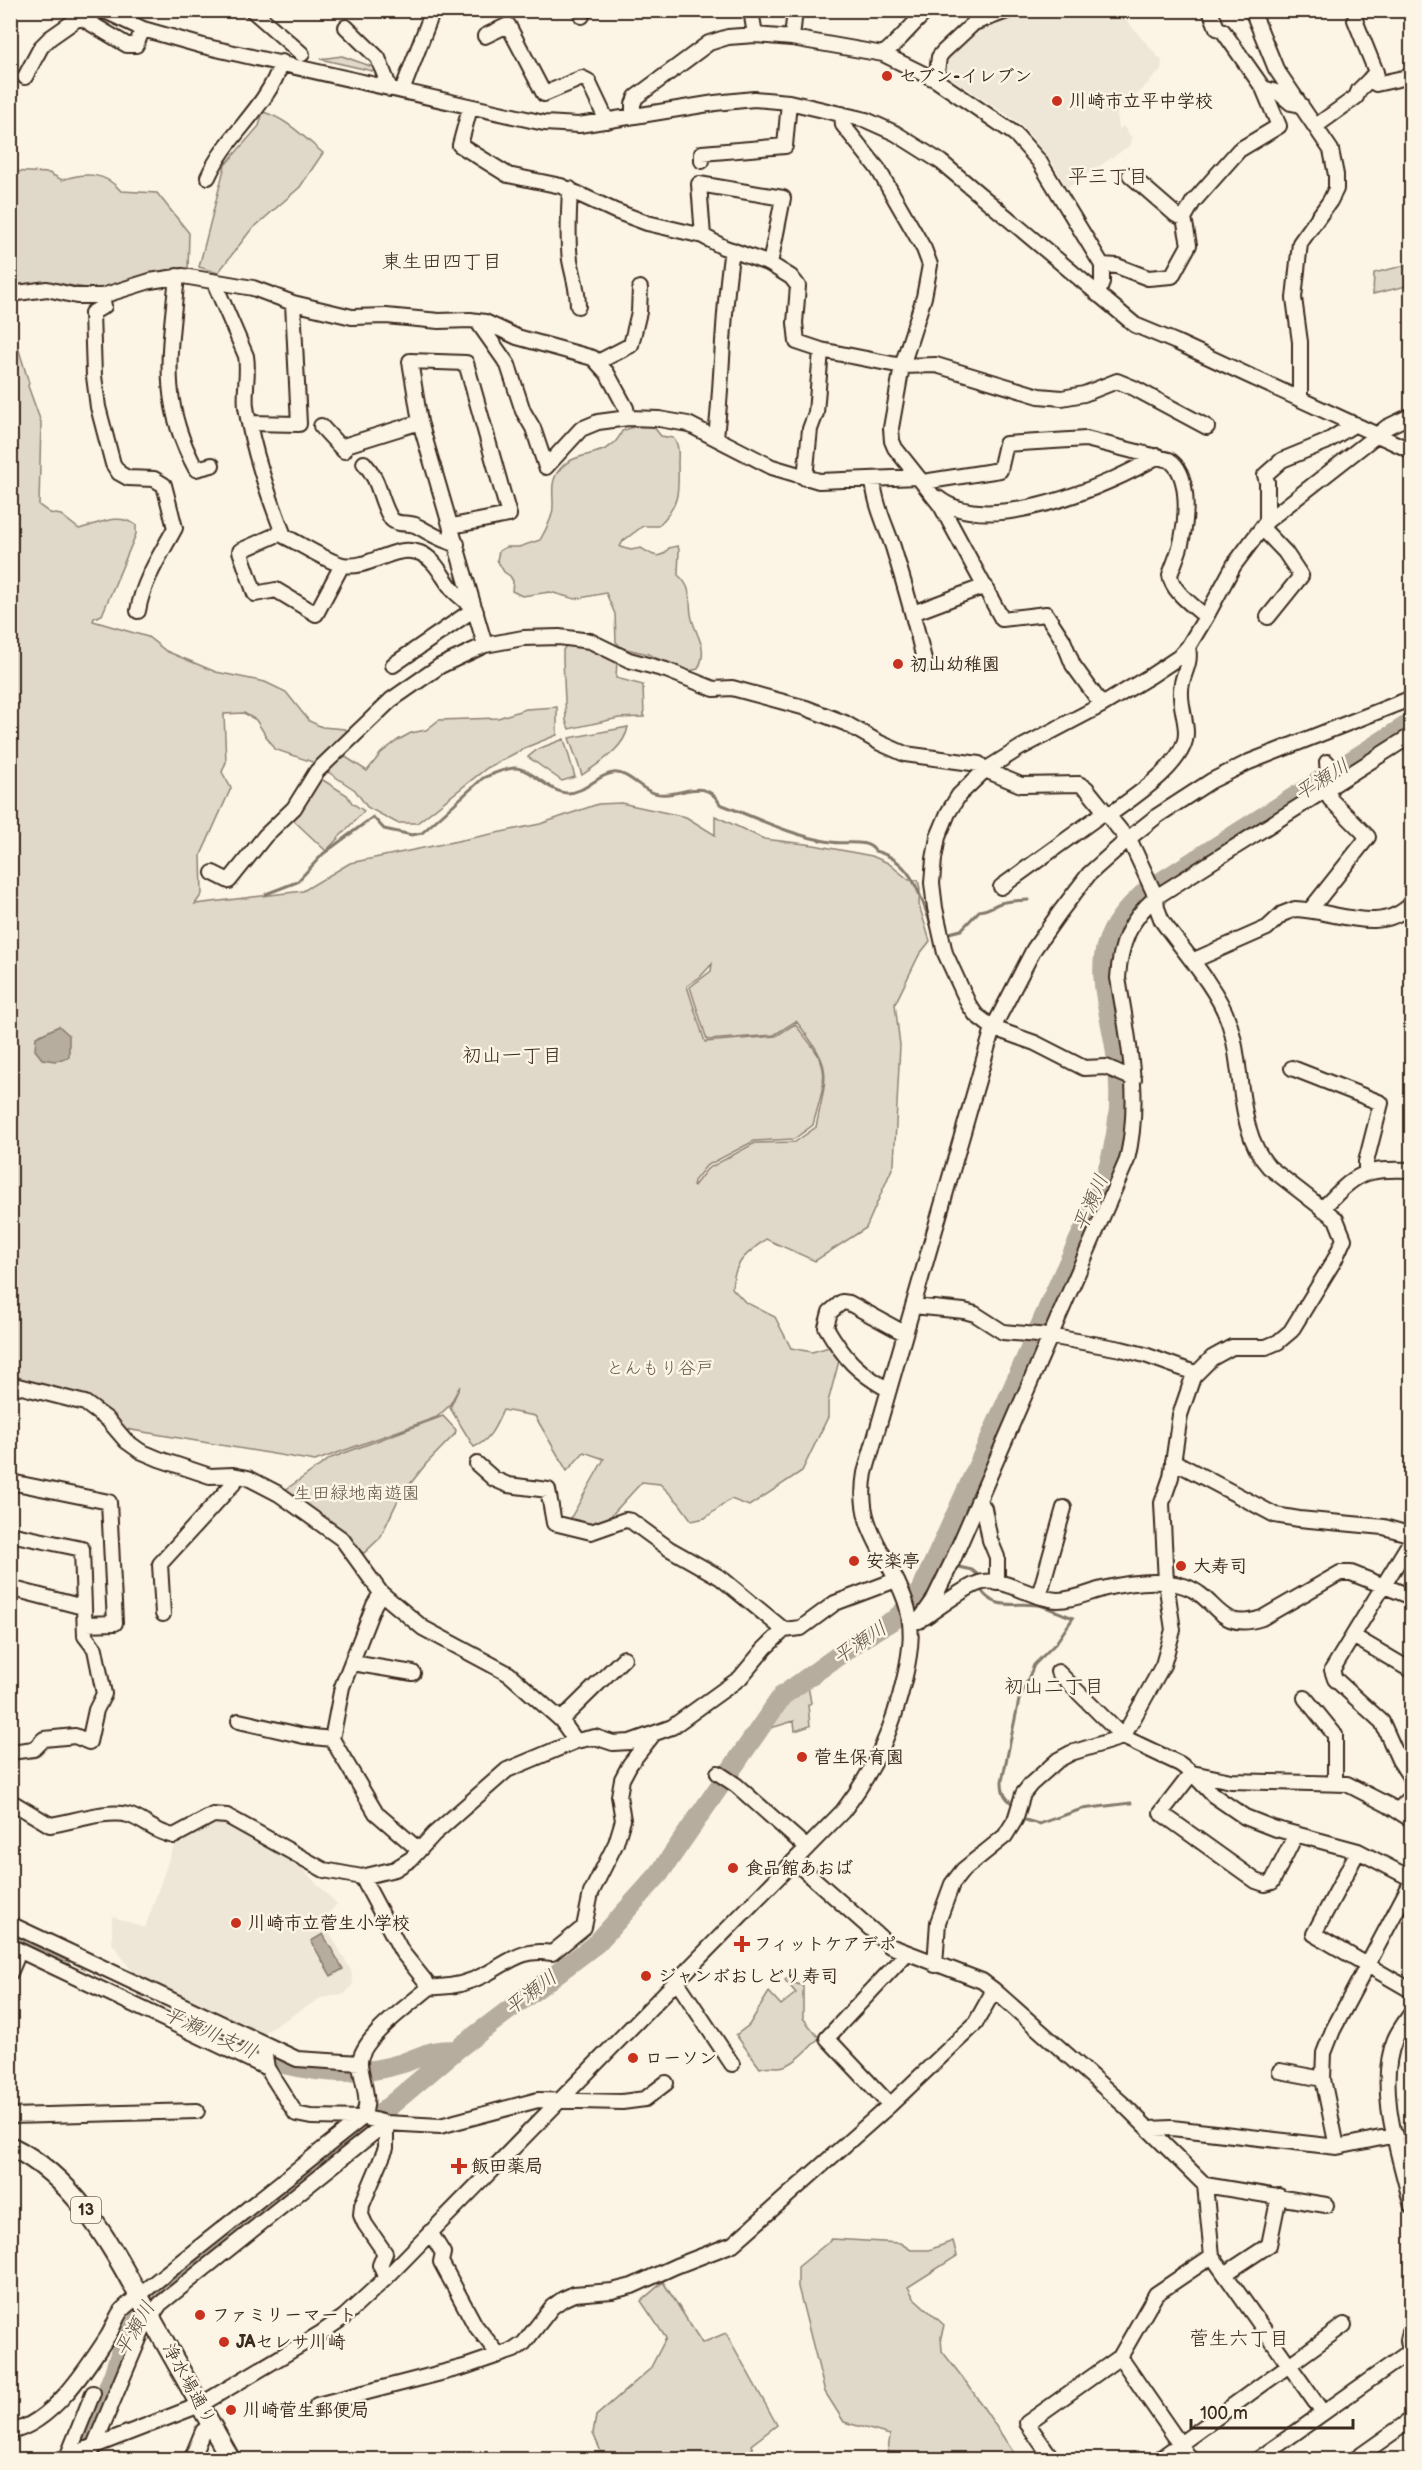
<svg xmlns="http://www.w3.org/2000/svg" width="1422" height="2470" font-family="'Balsamiq Sans','Klee One',sans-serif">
	<rect width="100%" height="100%" fill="#fcf5e5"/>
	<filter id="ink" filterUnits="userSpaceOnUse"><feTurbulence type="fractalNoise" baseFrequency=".0167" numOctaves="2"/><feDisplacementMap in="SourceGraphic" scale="12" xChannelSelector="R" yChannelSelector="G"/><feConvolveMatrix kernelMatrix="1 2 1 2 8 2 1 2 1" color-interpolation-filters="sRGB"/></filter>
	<g filter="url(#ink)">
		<!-- built -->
		<path fill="#eee6d6" d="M1031,10L1121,11L1124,18L1162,61L1161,70L1133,98L1124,105H1116L1119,129L1123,126L1132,138L1129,146L1067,188L1053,163L1021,124L951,78L947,70L949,57L984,27Z
			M214,1818L227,1821L291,1855L307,1874L337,1904L324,1918L327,1928L351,1970L353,1984L345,1994L321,1998L262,2034L247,2032L137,1978L112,1943V1916L145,1928L176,1839Z"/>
		<!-- green -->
		<path fill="#e0d8c8" stroke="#8e8173" stroke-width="1.5" fill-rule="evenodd" d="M342,56L373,67L377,72L320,59Z
			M263,112C286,118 305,138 323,153L300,187L250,231L218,273L199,267L225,165L259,126Z
			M10,171L49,173L62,180C85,172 105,172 121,191L157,193L189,233L188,271L105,291L49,282L11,288Z
			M1411,264V285L1373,294L1374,273Z
			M10,321L29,383L28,386L41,422L39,505L50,513L61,515L79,529C99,524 117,512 136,525V534L102,615L94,618L93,621L148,637L166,651L216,672L265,682L286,692L309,721L322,727L345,729L349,733L318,764L274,749L256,720L244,713L224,714L226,762L222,772L231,788L201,855L202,894L195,904L303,891L350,863L540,824L598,804L621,803L686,817L715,835V816L764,839L814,845L872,856L888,863L909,880H918L920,889L919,905L930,941L919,955L895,1004L900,1045L894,1164L866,1228L815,1261L766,1239C746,1254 734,1262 732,1288L745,1302L775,1317L791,1348L812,1352L829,1347L839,1361L828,1402V1417L802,1471L749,1506L731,1499L705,1518L692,1521L679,1503L660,1484L642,1482L607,1520L590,1525L569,1521L604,1459L584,1452L567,1471L535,1416L503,1410C496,1425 490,1441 474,1447L450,1408L460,1386L449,1406L437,1417L315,1461L120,1428L109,1416L11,1380ZM712,964L711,971L690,987L707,1040L774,1035L796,1021C833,1069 828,1069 816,1127L795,1142L755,1143L707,1169L693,1187L694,1181L706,1166L754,1141L794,1139L813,1125C817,1109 826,1085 823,1069C820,1052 805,1038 795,1024L776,1036L705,1042L687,986L700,977Z
			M644,423L652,425L661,436L673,438C680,445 678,455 678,465C679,493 679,506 658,526H643L623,541L620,547L631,550L641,548C652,555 660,561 669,548L678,546L679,550L678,575C692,587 689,598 691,614C694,635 710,646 698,669L684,672L648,654L622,648L616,642L615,614L606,593L575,599L550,592L522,596L512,591L513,581L510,576L504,572L497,560L499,551L506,547H519L540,540C544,533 550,522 552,514C556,500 547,484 560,469C577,448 610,461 622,431Z
			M567,644L592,646L617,661L616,678L643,685L644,717L619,718L569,729L566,721L563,660V650Z
			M557,707V735L527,747L487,768L417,823H397L367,807L355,790L325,770L341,754L367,771L381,753L398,740L411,733L426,730L439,720L498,718L526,709Z
			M628,727C624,749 599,763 582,775L569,738Z
			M564,739L575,777L562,781L528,757L538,749Z
			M318,777L347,795L352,803L364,811L326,851L289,816Z
			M443,1416L456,1430L455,1434L426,1464L399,1498L380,1538L364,1553L357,1550L285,1490L331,1458Z
			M808,1685L811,1703L808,1705L810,1726L795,1731L794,1721L771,1728L795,1693Z
			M789,1976L794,1983L803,1986V2018L819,2038C809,2048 794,2066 779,2067C772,2067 767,2065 760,2068L736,2035L749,2025L769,1992L781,2005L796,1993L785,1980Z
			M832,2239L900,2243L911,2250H929L953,2241L957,2256L908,2287L914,2298L944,2325L941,2337L942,2351L969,2386L1018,2459H887L890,2435L844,2422L825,2392L798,2287V2267Z
			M663,2282L702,2343L726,2333L777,2425L751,2445L758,2459H604L593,2433L596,2416L650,2369L666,2338L641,2301Z"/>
		<!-- water -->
		<path fill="#b7ad9e" stroke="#85796b" stroke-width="1.5" d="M59,1026L69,1035V1057L55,1061L42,1059L35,1050L36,1037Z
			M323,1934L343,1969L331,1976L311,1941Z"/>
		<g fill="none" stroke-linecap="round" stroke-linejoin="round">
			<!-- stream -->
			<path stroke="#85796b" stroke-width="3" d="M266,894L297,882L323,854L373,817L384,829L412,835L422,833L483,778C492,774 503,769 514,768C530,767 548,792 567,793C586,793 596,775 613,773C626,771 638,786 649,791C674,804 703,772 720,804C757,818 792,836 831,842C845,845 867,838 875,851C914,861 920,897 933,930
				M945,934L961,930L979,911C988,910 991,907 998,904C1007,900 1019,901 1028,900
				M935,1559L942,1561
				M959,1567L972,1570L978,1575
				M981,1590C996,1613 1020,1600 1042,1606C1052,1609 1062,1614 1073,1618L1056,1643L1034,1665L1019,1700L1002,1781C1002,1792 1004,1797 1013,1804L1012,1808
				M1022,1819L1039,1824L1082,1809L1131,1803"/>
			<!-- river -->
			<path stroke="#b7ad9e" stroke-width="20" d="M10,1939L60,1962
				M232,2045C284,2070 348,2081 403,2063C413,2060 423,2054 433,2052C441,2050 449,2050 456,2050
				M80,2460L114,2373L123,2344L155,2294L307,2170L360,2131L456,2050L597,1943L659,1874L782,1696L863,1638L895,1619L917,1599C964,1497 1010,1395 1055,1292C1074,1248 1103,1195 1113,1149C1120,1119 1121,1085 1116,1054C1112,1020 1097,980 1106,947C1113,923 1128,908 1145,892L1412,722"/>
			<defs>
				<path id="minor" d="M103,10L143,29L203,46L544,123L579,125L715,103L754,99L789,102L866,120L895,133L941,162L1135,325L1176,342L1412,451
					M252,10L302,54
					M580,10L582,16
					M751,10L755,35
					M1252,10L1276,69L1331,150L1336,175V189L1330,201L1300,243L1294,298L1300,342V399
					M1357,10L1355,20L1376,72L1369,80
					M346,27L378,58L390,89
					M485,36L508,25L544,94L582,78L588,81L607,121
					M792,38L795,10
					M883,54C900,41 912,24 928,10
					M25,77L41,47L50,38L80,17L127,45H136L143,29
					M936,80L939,57L943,52L974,23L1010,10
					M1263,88L1279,93L1291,103L1301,105
					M402,91L432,13
					M470,108L460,145L508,175L561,186L615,211L647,223L703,236L723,247L770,264L791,277L798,286L795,323L797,342L821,350L902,366L936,365L1039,396L1062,398L1084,394L1117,381L1134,388L1207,427
					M842,114L843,125L878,169L924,249L930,265L924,297L902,366L891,428L892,441L895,448L941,506L1002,619L1046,614L1063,640L1073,665L1102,705
					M633,116V104L636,97L709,43L728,37L755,35L792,38L883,54L936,80L1015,134L1039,161L1102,265V282L1098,295
					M1316,126L1356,97L1359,90L1369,80L1376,84L1412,76
					M702,161V153L785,146L789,102
					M1130,175L1176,215L1184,218
					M208,177C228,133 265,111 282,62
					M570,189C569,213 567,237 570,260C573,276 578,290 578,306
					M703,236L699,184L783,198L770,264
					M1102,265L1117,266L1148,278L1172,276L1189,245L1184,218L1193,202L1239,150L1279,126L1263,88L1223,31L1217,28L1210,10
					M177,276C170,351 158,400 196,469L212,465
					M214,282L246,356C249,373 244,390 246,407C253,451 268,494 284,536C299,543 328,562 343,565C370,570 394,543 420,553C436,559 443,579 454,591C460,597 468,603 475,609
					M10,294L47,289L77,296H102L150,281L183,276L253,288L293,303L352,317L386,316L439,321L470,320L485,322L517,337L593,358L607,373L626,408L628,418
					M102,296L104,306L92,313L94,376L98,407L113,464L119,473L128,478L154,479L164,485L175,528C161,554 143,581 138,611
					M477,321L508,365L523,411L533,428L546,467L581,429L598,422L628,418L659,419L688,424L772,467L819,481L918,477
					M598,362L631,345L639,312L640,288
					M249,423L299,424L293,303
					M321,426L344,451
					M716,437C723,375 722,312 732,250
					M340,447L420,422
					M364,463C380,480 379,498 390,517C395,526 406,522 415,525C429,532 441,541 457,544
					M805,478L810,429L816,413L821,350
					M873,480C875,504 885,524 893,547C905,586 916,624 925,664
					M923,482L1000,470L1006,444L1086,439L1169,460C1190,473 1187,517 1182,539C1180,551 1174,563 1170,575C1172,592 1194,606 1206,617
					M938,498C987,538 1111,485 1158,456
					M1267,521V482L1265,475L1282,460L1326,442L1355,424
					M452,526L509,515L466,363L410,361L420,422L485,645
					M1262,528L1285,552L1301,576L1268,617
					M276,535L240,551L255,594L276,590L316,614L342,565
					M913,613L985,586
					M393,665L467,614L476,612
					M1109,815C1132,798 1186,764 1186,733C1186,719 1180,705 1181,691C1181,674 1192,666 1188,647
					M213,873L229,881L265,836L294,808L317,771L391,700L440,666L485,645L523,638L559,637L590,641L629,660L666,670L714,689L732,688L806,708L845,723L880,743L905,754L979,764L985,770L1021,785L1079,784L1086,788L1132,845L1156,897L1157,908L1162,921C1182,949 1217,988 1228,1020C1245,1066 1235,1130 1269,1167L1336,1219L1344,1239L1335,1259L1291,1331L1278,1342L1266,1347H1232L1212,1358L1193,1377L1180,1415L1171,1477L1162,1503L1166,1582L1173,1630L1163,1665L1123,1737L1071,1753L1058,1760L1031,1784L1023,1794L1015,1820L1005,1836L963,1870L952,1884L938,1922L935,1965
					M1001,887L1106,811
					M1310,910L1368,837L1330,799L1327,762
					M1192,961L1267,928L1282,914L1295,909C1334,910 1381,937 1412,903
					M1292,1068L1381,1103L1366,1162V1171
					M1134,1079L1106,1067L1084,1068L1035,1043L993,1028L976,1015L969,1005L945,953L935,908L932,883L934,859L938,837L948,813L959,795L985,770L1020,748L1102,705L1152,675L1179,657L1188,647L1206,617L1234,565L1267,521L1387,427L1412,415
					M1322,1209C1356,1174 1361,1168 1412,1170
					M913,1306L964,1311L975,1314L1003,1332L1049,1336L1121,1349L1145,1355L1195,1373
					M10,1384L85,1403L108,1420L126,1441L140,1451L159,1459L210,1476L233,1475L248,1478L279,1494L342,1539L381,1593L423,1628L509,1674L561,1720L576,1741
					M889,1390C857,1372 844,1358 826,1327L830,1312L842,1302L849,1303L904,1333
					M1173,1461L1275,1515L1299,1519L1384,1527L1412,1535
					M477,1464L494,1479L508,1485L548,1490L554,1523L591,1532L625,1520L631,1521L668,1548L721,1578L784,1630L801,1628L835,1603L896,1580
					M10,1486L11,1482L109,1502L115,1623L86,1624
					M978,1501L984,1508L990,1540L997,1557V1583
					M10,1534L82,1549L85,1636L95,1649L104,1694L96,1710L89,1742L75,1736L44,1739L34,1749L10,1752
					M1412,1539L1332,1670L1335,1679L1382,1722L1399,1760L1412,1780
					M10,1588L83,1607
					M1039,1596L1064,1508
					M163,1614L160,1564L233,1484L238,1476
					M925,1617C938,1608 969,1584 983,1582C1006,1578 1035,1600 1058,1600C1074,1600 1088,1593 1102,1589C1127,1583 1159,1578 1184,1586C1218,1597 1217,1633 1262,1618L1340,1573H1351L1412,1597
					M919,1621L933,1601L952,1562L1127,1160C1142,1097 1128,1040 1118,978C1120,944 1130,919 1156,897L1412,735
					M1353,1636L1412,1671
					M352,1663L413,1673
					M1058,1672L1123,1737L1180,1764L1192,1773L1213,1795L1245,1817L1273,1828L1358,1851L1412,1879
					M1305,1698L1335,1735V1783
					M561,1720L624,1658
					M239,1721L304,1736L332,1739L376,1813L419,1850
					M332,1739L342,1687L374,1605L381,1593
					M718,1773L736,1785L807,1848
					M10,1801L50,1825C72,1822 108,1809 128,1815C145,1820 153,1832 174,1836L213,1815L227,1816L324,1870L362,1877L395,1869L411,1859L434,1834L507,1770L576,1741L595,1737L613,1743L630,1742L672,1727L740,1678L765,1648L784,1630
					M1397,1811L1412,1796
					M1296,1834L1272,1882L1265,1884L1256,1881L1161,1813L1192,1773L1231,1781L1347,1784L1388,1805L1412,1820
					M1358,1851L1314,1934L1412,1991
					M794,1861L890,1946L982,1981L994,1990L1125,2106L1205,2185L1326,2205
					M362,1877L402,1952L430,1987
					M10,1924L297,2059L360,2063
					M10,1946L267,2068
					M10,1956L16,1959L10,1973
					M676,1980L732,2064
					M1412,2012C1406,2021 1399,2030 1395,2039C1375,2088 1400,2157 1412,2207
					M263,2044L267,2068L296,2114L311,2117L366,2118L386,2123L440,2126L538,2100L622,2102L645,2099L666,2083
					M1280,2071L1323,2079
					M890,2105L827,2038L906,1954
					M10,2116L197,2111
					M386,2123V2148L362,2205L361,2215L365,2224L385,2253L380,2265L386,2278
					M1149,2129L1172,2128L1337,2147L1396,2135
					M1337,2147L1323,2079L1324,2053L1333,2030L1412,1881
					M1205,2185L1212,2256L1323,2413
					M430,2232L443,2253L441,2262L475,2325L499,2355L514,2350L524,2343L552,2307L563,2299L574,2294L612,2291L632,2286L676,2266L733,2244L890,2105L975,2024L994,1990
					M1225,2274L1269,2245L1279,2196
					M1412,2324L1408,2340L1412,2365
					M1120,2357L1191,2460
					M317,2405L464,2367L499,2355
					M10,2432C52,2423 86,2370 108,2336C113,2328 116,2318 121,2311C126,2305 134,2300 139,2295L362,2118C372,2100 362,2084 360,2064C358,2040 412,2003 430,1987C449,1988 469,1983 486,1974C511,1961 522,1948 552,1953L584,1927L591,1893L616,1843L623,1820L619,1796L622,1779L630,1764L652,1736
					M58,2460L200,2405L321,2333L344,2317L386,2278L843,1811C876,1768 893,1729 905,1676C911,1650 914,1626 905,1600C888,1552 855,1529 865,1473L993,1028L1034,949L1060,912L1089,874L1128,839L1157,816L1211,781L1249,762L1412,698
					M66,2460L93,2393
					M88,2460L144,2327L160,2304L386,2123
					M191,2460L203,2431L211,2425
					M1053,2460L1027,2423L1120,2357L1156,2294L1212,2256
					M1158,2460L1344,2325
					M1257,2460L1409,2352
					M1354,2460L1412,2419"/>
				<path id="major" d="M10,2146C80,2180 114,2252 150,2316C177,2364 204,2412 231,2460"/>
			</defs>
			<!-- minor casing -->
			<use href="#minor" stroke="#3b2a1e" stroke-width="18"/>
			<!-- major casing -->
			<use href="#major" stroke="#3b2a1e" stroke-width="22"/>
			<!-- minor -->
			<use href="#minor" stroke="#fcf5e5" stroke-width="14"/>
			<!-- major -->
			<use href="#major" stroke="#fcf5e5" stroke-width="18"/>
		</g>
	</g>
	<!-- markers -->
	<g fill="#c8321e" stroke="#fcf5e5" stroke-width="2">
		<circle cx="887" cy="76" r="6"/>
		<circle cx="1057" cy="101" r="6"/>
		<circle cx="898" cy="664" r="6"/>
		<circle cx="854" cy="1561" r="6"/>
		<circle cx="1181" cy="1566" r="6"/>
		<circle cx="802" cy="1757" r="6"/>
		<circle cx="733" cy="1868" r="6"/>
		<circle cx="236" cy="1923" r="6"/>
		<path d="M739 1935h6v6h6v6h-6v6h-6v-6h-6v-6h6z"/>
		<circle cx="646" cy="1976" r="6"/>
		<circle cx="633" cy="2058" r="6"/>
		<path d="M456 2157h6v6h6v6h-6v6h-6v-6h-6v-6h6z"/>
		<circle cx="200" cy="2315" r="6"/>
		<circle cx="224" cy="2342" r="6"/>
		<circle cx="231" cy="2410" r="6"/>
	</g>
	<g text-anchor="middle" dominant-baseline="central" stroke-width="5" stroke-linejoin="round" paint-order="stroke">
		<!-- shield labels -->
		<rect fill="#fcf5e5" stroke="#75675a" stroke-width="1.5" x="71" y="2197" width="30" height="26" rx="4.5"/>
		<g font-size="16" font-weight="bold" fill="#3b2a1e">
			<text x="86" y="2210">13</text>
		</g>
		<!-- poi labels -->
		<g font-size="18" font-weight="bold" fill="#3b2a1e" stroke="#fcf5e5" text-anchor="start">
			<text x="899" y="76">セブン-イレブン</text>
			<text x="1069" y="101">川崎市立平中学校</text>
			<text x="910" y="664">初山幼稚園</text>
			<text x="866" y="1561">安楽亭</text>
			<text x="1193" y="1566">大寿司</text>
			<text x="814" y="1757">菅生保育園</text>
			<text x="745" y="1868">食品館あおば</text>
			<text x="248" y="1923">川崎市立菅生小学校</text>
			<text x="754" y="1944">フィットケアデポ</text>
			<text x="658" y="1976">ジャンボおしどり寿司</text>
			<text x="645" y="2058">ローソン</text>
			<text x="471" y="2166">飯田薬局</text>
			<text x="212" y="2315">ファミリーマート</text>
			<text x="236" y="2342">JAセレサ川崎</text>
			<text x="243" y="2410">川崎菅生郵便局</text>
		</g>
		<!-- park labels -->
		<g font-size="18" fill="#645648" stroke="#fcf5e5">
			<text x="660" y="1368">とんもり谷戸</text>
			<text x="357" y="1493">生田緑地南遊園</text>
		</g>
		<!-- street labels -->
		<g font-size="18" fill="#3b2a1e" stroke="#fcf5e5">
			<text transform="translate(189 2384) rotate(61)">浄水場通り</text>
		</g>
		<!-- neighbourhood labels -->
		<g font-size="20" fill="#3b2a1e" stroke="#fcf5e5">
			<text x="1108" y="177">平三丁目</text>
			<text x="442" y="262">東生田四丁目</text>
			<text x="512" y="1056">初山一丁目</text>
			<text x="1054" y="1687">初山二丁目</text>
			<text x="1239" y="2339">菅生六丁目</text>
		</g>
		<!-- water labels -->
		<g font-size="20" font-style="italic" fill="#605144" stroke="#fcf5e5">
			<text transform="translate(1322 780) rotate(-32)">平瀬川</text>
			<text transform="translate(1091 1203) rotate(-67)">平瀬川</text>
			<text transform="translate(860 1643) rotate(-34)">平瀬川</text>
			<text transform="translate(531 1993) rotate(-37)">平瀬川</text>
			<text transform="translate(210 2033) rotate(24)">平瀬川支川</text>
			<text transform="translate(135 2329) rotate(-60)">平瀬川</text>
		</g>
	</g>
	<!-- margin -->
	<rect width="1422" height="2470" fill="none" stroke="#fcf5e5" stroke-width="36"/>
	<rect x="18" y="18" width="1386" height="2434" fill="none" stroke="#3b2a1e" stroke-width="2" filter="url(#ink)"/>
	<!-- scale -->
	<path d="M1191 2419v9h162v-9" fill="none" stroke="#3b2a1e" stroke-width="3"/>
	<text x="1200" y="2419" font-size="18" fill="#3b2a1e" stroke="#fcf5e5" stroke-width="4.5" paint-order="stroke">100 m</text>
</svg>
